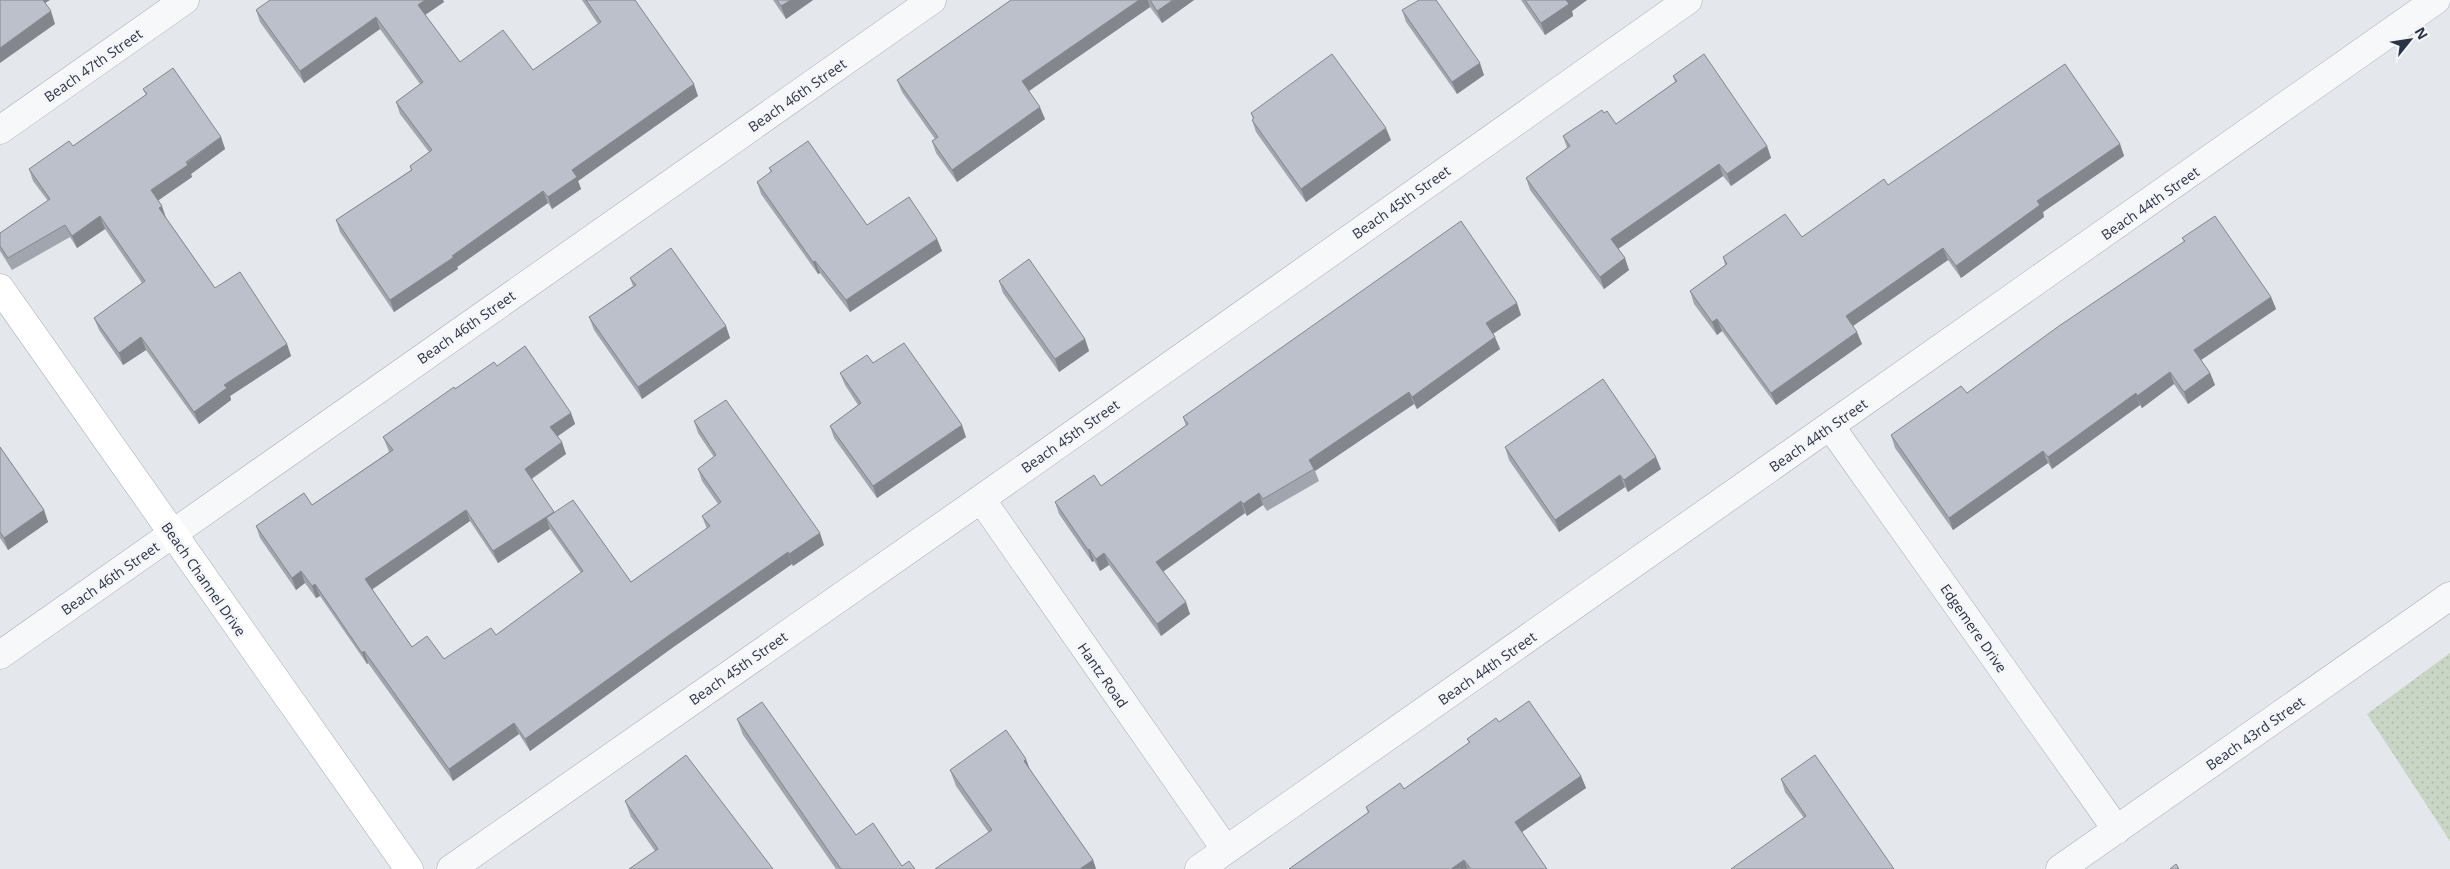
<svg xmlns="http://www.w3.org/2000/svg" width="2450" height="869" font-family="'Open Sans',sans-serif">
	<defs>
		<pattern id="grass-dots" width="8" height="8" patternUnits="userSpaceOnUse" patternTransform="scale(1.25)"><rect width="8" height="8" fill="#c9d6c5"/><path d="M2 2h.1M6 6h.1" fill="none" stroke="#adb8ab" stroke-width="1.8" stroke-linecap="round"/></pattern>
	</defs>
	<rect width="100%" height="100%" fill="#e4e7ec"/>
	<!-- grass -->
	<path fill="url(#grass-dots)" d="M2450,653V841L2367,714Z"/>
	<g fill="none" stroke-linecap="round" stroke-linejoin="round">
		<defs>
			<path id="minor" d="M0,130L185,0
				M1831,427L2117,830
				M981,499L1226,850
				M0,655L932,0
				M451,869L981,499L1688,0
				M1199,869L2436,0
				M2060,869L2450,596"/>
			<path id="primary" d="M0,288L409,869"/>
		</defs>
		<!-- minor casing -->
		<use href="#minor" stroke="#a9aeb7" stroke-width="29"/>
		<!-- primary casing -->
		<use href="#primary" stroke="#a3abb8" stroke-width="29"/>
		<!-- minor -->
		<use href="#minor" stroke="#f7f8fa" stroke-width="28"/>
		<!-- primary -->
		<use href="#primary" stroke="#fff" stroke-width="28"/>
	</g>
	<!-- wall -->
	<path fill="#a1a5ae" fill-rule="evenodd" d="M270,0H443L444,2L425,15L460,62L533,70L598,24L582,0H635L698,96L578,181L581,189L552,209L548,203L457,267L458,269L394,312L340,232L336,220L411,170L410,166L429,152L400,114L396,102L420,84L380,29L304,83L260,22L256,10Z
		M773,0H813L786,19Z
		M1011,0H1194L1162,23L1150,7L1029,91L1045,119L957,182L936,153L932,141L935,139L902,92L897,80Z
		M1521,0H1587L1572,11L1573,16L1545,35Z
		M1402,10L1484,75L1457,94L1406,22Z
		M1673,76L1767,146L1771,158L1731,186L1723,176L1618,249L1629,270L1604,289L1530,190L1526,178L1567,148L1563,136L1616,124L1675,82Z
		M143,89L221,137L225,149L191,174L192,177L158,200L166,218L215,288L287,344L291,356L230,396L231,400L199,424L146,350L123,365L99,330L94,318L142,283L105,229L77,248L70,237L12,270L0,251V233L48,201L33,181L29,169L73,146L146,95Z
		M1251,113L1391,140L1306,202L1256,132L1252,120L1253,119Z
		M2120,144L2124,156L2043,212L2044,217L1961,278L1948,260L1853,326L1862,344L1776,405L1722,331L1717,335L1694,304L1690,291L1725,265L1723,257L1802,237L1888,185Z
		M769,168L867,225L937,239L942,251L850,312L820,273L818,274L761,194L757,182L771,172Z
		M2182,238L2271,297L2276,309L2201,360L2210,373L2215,385L2188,404L2174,384L2142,408L2140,405L2052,469L2048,463L1953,530L1895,448L1891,435L1967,393L2184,242Z
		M630,278L726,326L730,338L642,399L594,330L589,317L633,286Z
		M999,281L1085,339L1089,351L1059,372L1003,293Z
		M1521,315L1493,334L1500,349L1417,409L1414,404L1315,471L1319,481L1267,511L1263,505L1247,516L1245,513L1163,571L1190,614L1161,636L1109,565L1100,571L1094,561L1092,562L1059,514L1055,502L1101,486L1186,426L1183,417Z
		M873,363L966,437L877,498L834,438L830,426L858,405L845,385L840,373Z
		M497,366L571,413L575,424L558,436L566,454L532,479L554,512L631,582L707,529L702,516L718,504L702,481L698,469L714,457L698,433L694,421L824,545L793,566L792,564L672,648L530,751L519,734L453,781L368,663L367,664L320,596L316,598L305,583L296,590L260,538L256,526L312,505L389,452L388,449L383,437L455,389ZM470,521L498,563L550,529L581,573L496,635L444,659L412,647L372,589Z
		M0,447L44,510L48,522L8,550L0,538Z
		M1505,447L1661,469L1628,492L1625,487L1559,532L1509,460Z
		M737,719L856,835L902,866L915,869H836L743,735Z
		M1499,722L1581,776L1586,788L1522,832L1547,869H1289L1368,813L1366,807L1404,789L1469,743L1467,739Z
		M950,770H1030L1093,860L1096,869H935L989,833L956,786Z
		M1781,779L1894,869L1804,818L1785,792Z
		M625,801L773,869L655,851L631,817Z"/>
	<!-- shaded-wall -->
	<path fill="#83868d" d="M40,0H50L42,5Z
		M425,0H443L444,2L422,17L418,5Z
		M791,0H813L786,19L781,6Z
		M1139,0H1148L1150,7L1026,93L1022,81Z
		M1173,0H1194L1162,23L1157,11Z
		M1566,0H1587L1572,11L1573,16L1545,35L1541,23Z
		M51,11L55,24L0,63V48Z
		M376,17L380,29L304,83L300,71Z
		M1480,63L1484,75L1457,94L1452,82Z
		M694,84L698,96L578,181L581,189L552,209L548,197L572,170Z
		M1040,107L1045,119L957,182L952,170Z
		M1386,128L1391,140L1306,202L1301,189Z
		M221,137L225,149L191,174L192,177L156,202L151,190Z
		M2120,144L2124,156L2043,212L2044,217L1961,278L1956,266L2037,201Z
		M1767,146L1771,158L1731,186L1727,174Z
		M1719,164L1723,176L1615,251L1611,239Z
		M543,191L548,203L457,267L458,269L394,312L390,300Z
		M162,206L166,218L163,220L159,208Z
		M100,216L105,229L77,248L72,236Z
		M937,239L942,251L850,312L846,300Z
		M1943,248L1948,260L1850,328L1846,316Z
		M1625,258L1629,270L1604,289L1600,277Z
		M815,261L820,273L818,274L813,262Z
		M2271,297L2276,309L2198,362L2194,350Z
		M1517,303L1521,315L1491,335L1486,323Z
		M1717,319L1722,331L1717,335L1712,322Z
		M726,326L730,338L642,399L638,387Z
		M1857,332L1862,344L1776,405L1771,393Z
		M141,337L146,350L123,365L119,353Z
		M1495,337L1500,349L1417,409L1412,397Z
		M1085,339L1089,351L1059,372L1055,359Z
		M287,344L291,356L230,396L231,400L199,424L194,412L224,385Z
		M2170,372L2174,384L2142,408L2137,396Z
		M2210,373L2215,385L2188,404L2184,392Z
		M1409,392L1414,404L1315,471L1309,460Z
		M2136,393L2140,405L2052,469L2048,457Z
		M571,413L575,424L555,438L550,427Z
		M962,425L966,437L877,498L873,486Z
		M562,442L566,454L529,480L525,469Z
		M2043,451L2048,463L1953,530L1949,518Z
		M1656,457L1661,469L1628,492L1624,480Z
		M1620,475L1625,487L1559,532L1555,520Z
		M1259,493L1263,505L1247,516L1243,504Z
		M1241,501L1245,513L1160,574L1156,562Z
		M44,510L48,522L8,550L4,538Z
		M466,510L470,521L370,591L365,579Z
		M554,512L546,518L550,529L498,563L493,551Z
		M820,533L824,545L793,566L789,554Z
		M1089,549L1094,561L1092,562L1088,550Z
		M788,552L792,564L672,648L530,751L525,739L668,636Z
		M1104,553L1109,565L1100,571L1096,559Z
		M301,571L305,583L296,590L292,578Z
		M315,584L320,596L316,598L312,586Z
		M1186,602L1190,614L1161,636L1157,624Z
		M364,651L368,663L367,664L362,653Z
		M514,723L519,734L453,781L449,769Z
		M1026,759L1032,775L1024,761Z
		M1581,776L1586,788L1519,834L1515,822Z
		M1093,860L1096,869H1080Z
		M1464,860L1468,869H1451Z"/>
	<!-- building -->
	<path fill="#bbc0ca" stroke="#83868d" d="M0,0H43L51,11L0,48Z
		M270,0H425L418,5L460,62L503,30L533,70L601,22L586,0H635L694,84L572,170L577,177L548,197L543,191L452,256L454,257L390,300L336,220L412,170L410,166L432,150L396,102L423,82L376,17L300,71L256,10Z
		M777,0H791L781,6Z
		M1011,0H1139L1022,81L1040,107L952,170L932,141L938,137L897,80Z
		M1150,0H1173L1157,11Z
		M1419,0H1436L1480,63L1452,82L1402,10Z
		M1525,0H1566L1569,4L1541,23Z
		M1332,54L1386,128L1301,189L1252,120L1254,118L1251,113Z
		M1704,54L1767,146L1727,174L1719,164L1611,239L1625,258L1600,277L1526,178L1570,146L1563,136L1602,110L1604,113L1607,111L1616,124L1677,81L1673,76Z
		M2065,64L2120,144L2037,201L2040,205L1956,266L1943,248L1846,316L1857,332L1771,393L1717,319L1712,322L1690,291L1727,264L1723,257L1785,214L1802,237L1884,179L1888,185Z
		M173,68L221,137L186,162L188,165L151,190L162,206L159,208L215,288L240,272L287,344L224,385L227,388L194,412L141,337L119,353L94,318L145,281L100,216L72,236L65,225L8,258L0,246V233L50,199L29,169L69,141L73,146L147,94L143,89Z
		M808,141L867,225L909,197L937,239L846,300L815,261L813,262L757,182L772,171L769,168Z
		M2215,216L2271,297L2194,350L2210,373L2184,392L2170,372L2137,396L2136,393L2048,457L2043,451L1949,518L1891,435L1961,386L1967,393L2059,326L2185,241L2182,238Z
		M1461,221L1517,303L1486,323L1495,337L1412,397L1409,392L1309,460L1314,469L1263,499L1259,493L1243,504L1241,501L1156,562L1186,602L1157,624L1104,553L1096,559L1089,549L1088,550L1055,502L1094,475L1101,486L1188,424L1183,417Z
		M671,248L726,326L638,387L589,317L636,285L630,278Z
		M1029,259L1085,339L1055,359L999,281Z
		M904,343L962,425L873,486L830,426L861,403L840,373L867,355L873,363Z
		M525,346L571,413L550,427L562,442L525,469L554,512L493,551L466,510L365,579L412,647L427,636L444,659L491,628L496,635L583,571L546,518L573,500L631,582L710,526L702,516L721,502L698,469L716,455L694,421L726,400L820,533L789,554L788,552L668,636L525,739L514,723L449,769L364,651L362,653L315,584L312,586L301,571L292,578L256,526L304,493L312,505L393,450L383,437L454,387L455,389L494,362L497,366Z
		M1603,379L1656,457L1624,480L1620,475L1555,520L1505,447Z
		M0,447L44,510L4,538L0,532Z
		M1529,701L1581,776L1515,822L1547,869H1471L1464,860L1451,869H1289L1369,812L1366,807L1400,783L1404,789L1470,742L1467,739L1496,718L1499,722Z
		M762,702L856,835L873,823L902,866L909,861L915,869H841L737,719Z
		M1006,730L1026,759L1024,761L1093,860L1080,869H935L992,830L950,770Z
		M686,755L773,869H629L658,849L625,801Z
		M1815,755L1894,869H1731L1806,816L1781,779Z
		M2176,864L2179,869H2170Z"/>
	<g text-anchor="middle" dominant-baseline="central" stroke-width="5" stroke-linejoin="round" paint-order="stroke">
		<!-- street labels -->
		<g font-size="14" fill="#2b3445" stroke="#f4f6f9">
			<text transform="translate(93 65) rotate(-35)">Beach 47th Street</text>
			<text transform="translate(797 95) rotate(-35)">Beach 46th Street</text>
			<text transform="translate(1401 202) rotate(-35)">Beach 45th Street</text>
			<text transform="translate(2150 203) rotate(-35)">Beach 44th Street</text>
			<text transform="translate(466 327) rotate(-35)">Beach 46th Street</text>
			<text transform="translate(1818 435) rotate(-35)">Beach 44th Street</text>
			<text transform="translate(1070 436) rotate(-35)">Beach 45th Street</text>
			<text transform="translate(110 578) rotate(-35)">Beach 46th Street</text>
			<text transform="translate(204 579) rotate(55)">Beach Channel Drive</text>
			<text transform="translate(1974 628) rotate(55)">Edgemere Drive</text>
			<text transform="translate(738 668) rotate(-35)">Beach 45th Street</text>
			<text transform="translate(1487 668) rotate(-35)">Beach 44th Street</text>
			<text transform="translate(1103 675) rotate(55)">Hantz Road</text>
			<text transform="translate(2255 733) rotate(-35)">Beach 43rd Street</text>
		</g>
	</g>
	<!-- north arrow -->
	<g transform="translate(2410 40) rotate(60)" stroke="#f4f6f9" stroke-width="4" paint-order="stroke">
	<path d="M0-4L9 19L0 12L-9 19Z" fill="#2b3445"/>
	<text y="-8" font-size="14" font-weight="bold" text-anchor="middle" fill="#2b3445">N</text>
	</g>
</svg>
